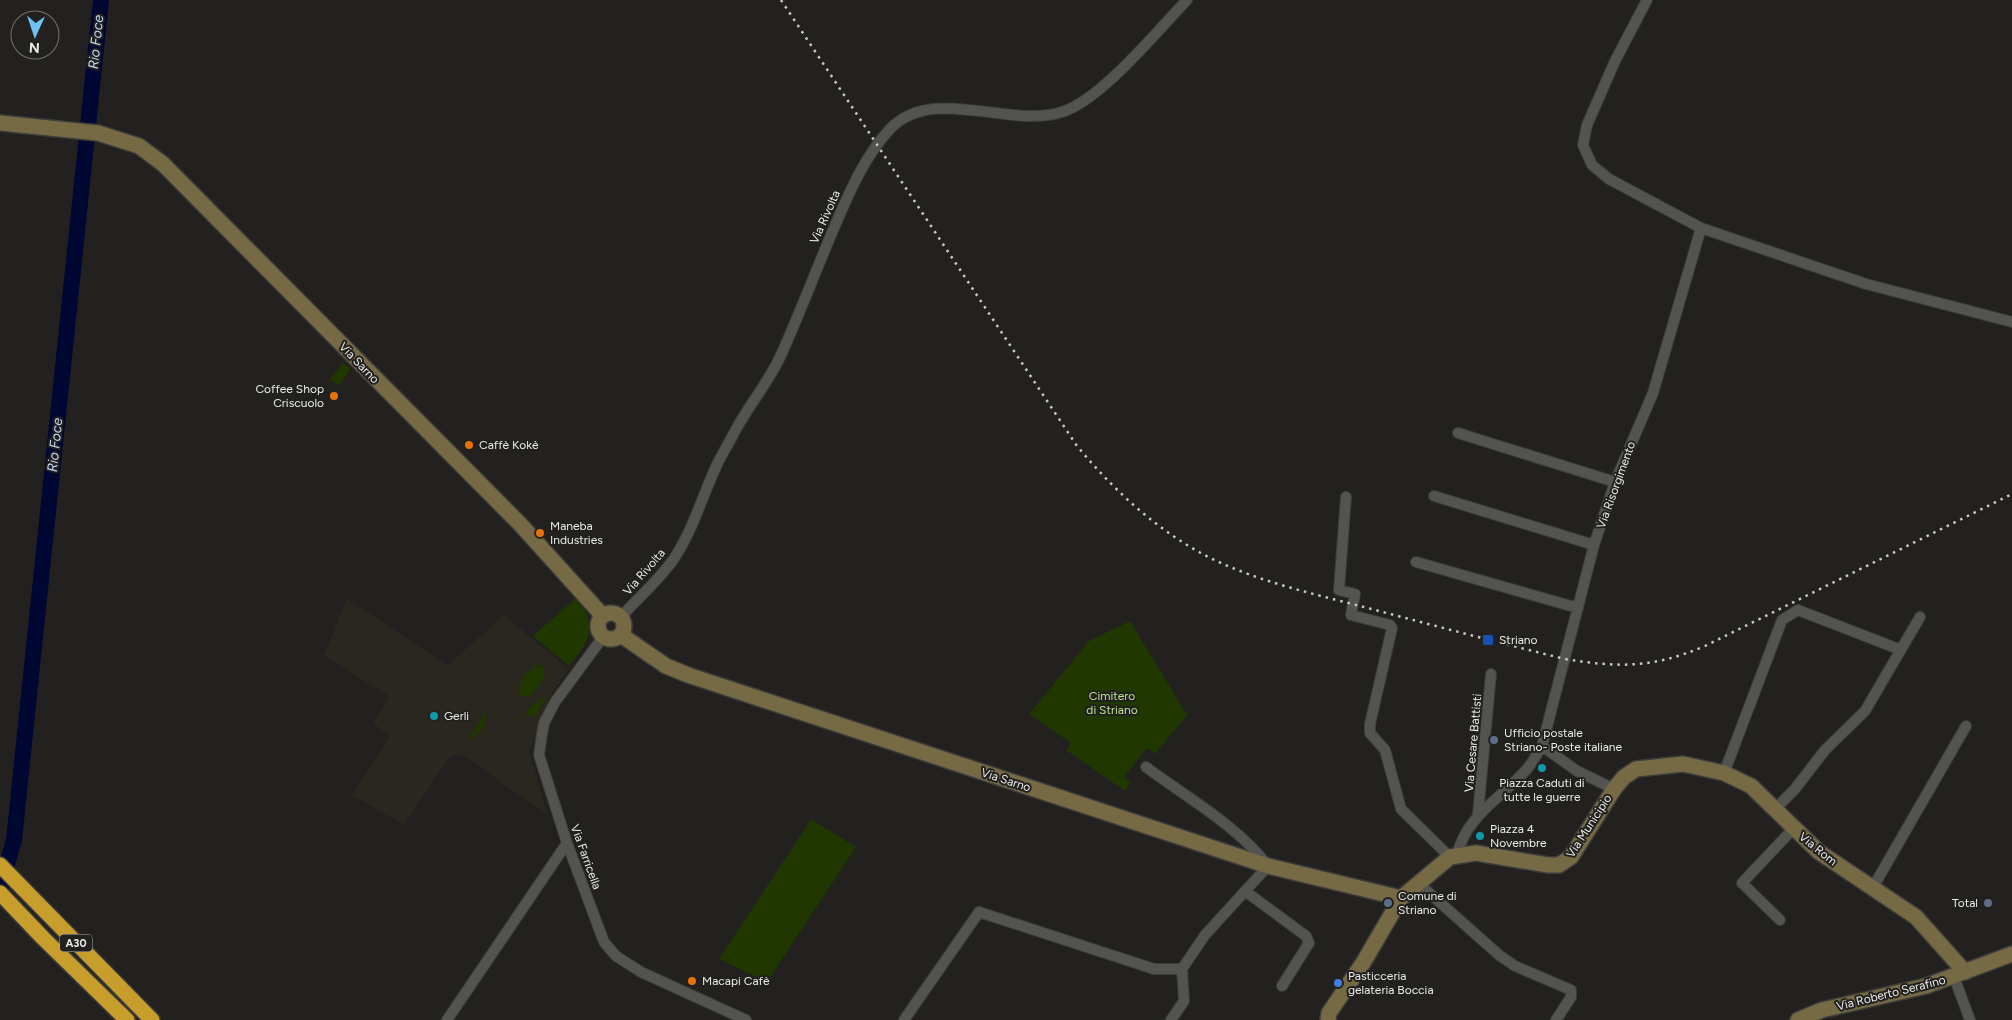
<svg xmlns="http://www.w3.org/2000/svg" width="2012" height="1020" font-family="Figtree,sans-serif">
	<rect width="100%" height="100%" fill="#22211f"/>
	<!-- built -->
	<path fill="#29271f" d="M347,599L448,665L504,615L569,669L551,694L529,751L547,815L467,758L456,755L448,759L404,825L352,795L390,736L373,723L389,696L324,656Z"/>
	<!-- green -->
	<path fill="#203700" d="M343,363L351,368L339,386L330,379Z
		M577,597C598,626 590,641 569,666L533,636Z
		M1130,621L1187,715L1155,754L1147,748L1124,777L1131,783L1125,791L1066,750L1071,743L1029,714L1089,641Z
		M539,664L542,665C549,677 537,690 528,697L521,696L518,692L524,675Z
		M546,695L535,717L525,714L529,708Z
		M487,711L484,727L468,741L467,740Z
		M811,819L856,847L767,982L719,959Z"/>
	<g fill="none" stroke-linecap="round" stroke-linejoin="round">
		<!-- river -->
		<path stroke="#000732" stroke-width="16" d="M0,889L14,840L101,0"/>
		<defs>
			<path id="minor" d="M1647,0L1615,61L1587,125L1583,145L1592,165L1609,179L1701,228L1866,284L2012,322
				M1458,433L1615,482
				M1434,496L1594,545
				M1346,497L1339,590L1355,594L1351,615L1390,625L1392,628L1370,724V733L1385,750L1401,809L1450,857
				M1416,562L1578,608
				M620,618C637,599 658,581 673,560C692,532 701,500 715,469C720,457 728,445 734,433C748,406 769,382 781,355C800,313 816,270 834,228C849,193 864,157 890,129C933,84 1009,129 1062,112C1101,100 1157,31 1187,0
				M603,637L555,702L544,723L542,734L539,755L567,843L604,942L616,956L641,972L746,1020
				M1542,746L1577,771L1614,789
				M1146,767C1186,797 1238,826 1268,866L1205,935L1182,969L1184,1001L1171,1020
				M1724,773L1782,620L1798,610L1901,650
				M1775,809L1795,789L1825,750L1865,711L1920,617
				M1478,814L1491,674
				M1457,856C1465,816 1503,797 1527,769C1533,762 1537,753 1542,746L1594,545L1615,482L1653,393L1701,228
				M1418,883L1499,955L1515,966L1571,990V997L1556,1020
				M1872,889L1966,726
				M1245,891L1306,936L1309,943L1282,986
				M1780,920L1742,883L1793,829
				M1954,977L1970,1020
				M447,1020L567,843
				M904,1020L979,912L1154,969H1182"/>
			<path id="secondary" d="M0,123L98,133L139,146L163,164L520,524L603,616
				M598 626a13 13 0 1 1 26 0a13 13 0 1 1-26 0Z
				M621,635L666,666L688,675L1268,866L1401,898
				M1328,1020L1329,1013L1363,963L1401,898L1450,857L1476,853L1548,865H1559L1571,857L1614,789L1624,777L1636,769L1683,764L1724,773L1751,786L1819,852L1916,917L1965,972
				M1798,1020L1822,1010L1926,986L2012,954"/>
			<path id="motorway" d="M0,865L152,1020
				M0,893L43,938L127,1020"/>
		</defs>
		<!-- minor casing -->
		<use href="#minor" stroke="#3c3c3a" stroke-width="12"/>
		<!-- secondary casing -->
		<use href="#secondary" stroke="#3c3c3a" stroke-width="18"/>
		<!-- motorway casing -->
		<use href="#motorway" stroke="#3c3c3a" stroke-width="18"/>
		<!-- minor -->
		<use href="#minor" stroke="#535350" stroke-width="10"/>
		<!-- secondary -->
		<use href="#secondary" stroke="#766a45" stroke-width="15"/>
		<!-- motorway -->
		<use href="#motorway" stroke="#c79e2c" stroke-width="15"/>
		<!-- rail -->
		<path stroke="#c8c8c6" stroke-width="2.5" stroke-dasharray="2.5 5" stroke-linecap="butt" d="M781,0L1077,446C1112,488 1151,525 1199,552C1248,579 1306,592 1360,606C1428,624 1496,642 1565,659C1620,668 1653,668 1705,646L2012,494"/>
	</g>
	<!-- markers -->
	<g fill="#e8710a" stroke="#22211f" stroke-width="2">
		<circle cx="334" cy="396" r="5"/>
		<circle cx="469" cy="445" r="5"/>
		<circle cx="540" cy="533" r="5"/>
		<circle cx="692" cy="981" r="5"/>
	</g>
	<rect fill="#1a4fb4" stroke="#22211f" stroke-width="2" x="1482" y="634" width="12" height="12" rx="2.5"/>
	<g fill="#0f9aa8" stroke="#22211f" stroke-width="2">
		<circle cx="434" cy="716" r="5"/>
		<circle cx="1542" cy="768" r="5"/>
		<circle cx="1480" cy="836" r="5"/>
	</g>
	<g fill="#5c6f8a" stroke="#22211f" stroke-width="2">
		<circle cx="1494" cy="740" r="5"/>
		<circle cx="1388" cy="903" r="5"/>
		<circle cx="1988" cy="903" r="5"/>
	</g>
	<circle fill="#3f7fe0" stroke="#22211f" stroke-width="2" cx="1338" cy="983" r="5"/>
	<g text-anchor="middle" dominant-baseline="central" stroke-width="4" stroke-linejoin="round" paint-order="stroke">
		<!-- shield labels -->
		<rect fill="#22211f" stroke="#aeaeac" stroke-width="1" x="60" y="934.5" width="32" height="17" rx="4"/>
		<g font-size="11" font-weight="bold" fill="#eaeae8">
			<text x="76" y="943">A30</text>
		</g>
		<!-- street labels -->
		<g font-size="12" fill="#eaeae8" stroke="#22211f">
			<text transform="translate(825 217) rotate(-66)">Via Rivolta</text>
			<text transform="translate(359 363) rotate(46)">Via Sarno</text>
			<text transform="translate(1616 485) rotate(-70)">Via Risorgimento</text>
			<text transform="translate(644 572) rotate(-49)">Via Rivolta</text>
			<text transform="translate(1473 743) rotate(-85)">Via Cesare Battisti</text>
			<text transform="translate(1006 780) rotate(18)">Via Sarno</text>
			<text transform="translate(1589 826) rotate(-57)">Via Municipio</text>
			<text transform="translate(1818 849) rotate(39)">Via Rom</text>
			<text transform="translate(586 857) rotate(70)">Via Farricella</text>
			<text transform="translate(1891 993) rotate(-14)">Via Roberto Serafino</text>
		</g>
		<!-- poi labels -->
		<g font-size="12" fill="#eaeae8" stroke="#22211f" text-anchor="start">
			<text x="324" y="389" text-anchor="end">Coffee Shop<tspan x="324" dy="14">Criscuolo</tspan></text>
			<text x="479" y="445">Caffè Kokè</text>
			<text x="550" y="526">Maneba<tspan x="550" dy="14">Industries</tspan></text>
			<text x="1499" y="640">Striano</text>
			<text x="444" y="716">Gerli</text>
			<text x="1504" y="733">Ufficio postale<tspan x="1504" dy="14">Striano- Poste italiane</tspan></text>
			<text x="1542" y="783" text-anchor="middle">Piazza Caduti di<tspan x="1542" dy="14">tutte le guerre</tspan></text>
			<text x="1490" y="829">Piazza 4<tspan x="1490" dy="14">Novembre</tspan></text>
			<text x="1398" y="896">Comune di<tspan x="1398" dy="14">Striano</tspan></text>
			<text x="1978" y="903" text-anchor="end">Total</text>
			<text x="1348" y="976">Pasticceria<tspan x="1348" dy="14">gelateria Boccia</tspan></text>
			<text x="702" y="981">Macapi Cafè</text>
		</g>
		<!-- park labels -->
		<g font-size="12" fill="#b8e28d" stroke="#22211f">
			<text x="1112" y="696">Cimitero<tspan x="1112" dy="14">di Striano</tspan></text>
		</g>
		<!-- water labels -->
		<g font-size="14" font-style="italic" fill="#c3d7f5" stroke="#22211f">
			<text transform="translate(96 42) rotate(-84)">Rio Foce</text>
			<text transform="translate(55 445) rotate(-84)">Rio Foce</text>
		</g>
	</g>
	<!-- north arrow -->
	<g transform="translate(35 35) rotate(183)"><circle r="24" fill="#22211f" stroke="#72716f"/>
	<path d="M0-4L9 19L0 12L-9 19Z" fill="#6dc2f3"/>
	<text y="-8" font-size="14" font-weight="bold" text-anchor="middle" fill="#eaeae8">N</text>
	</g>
</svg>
